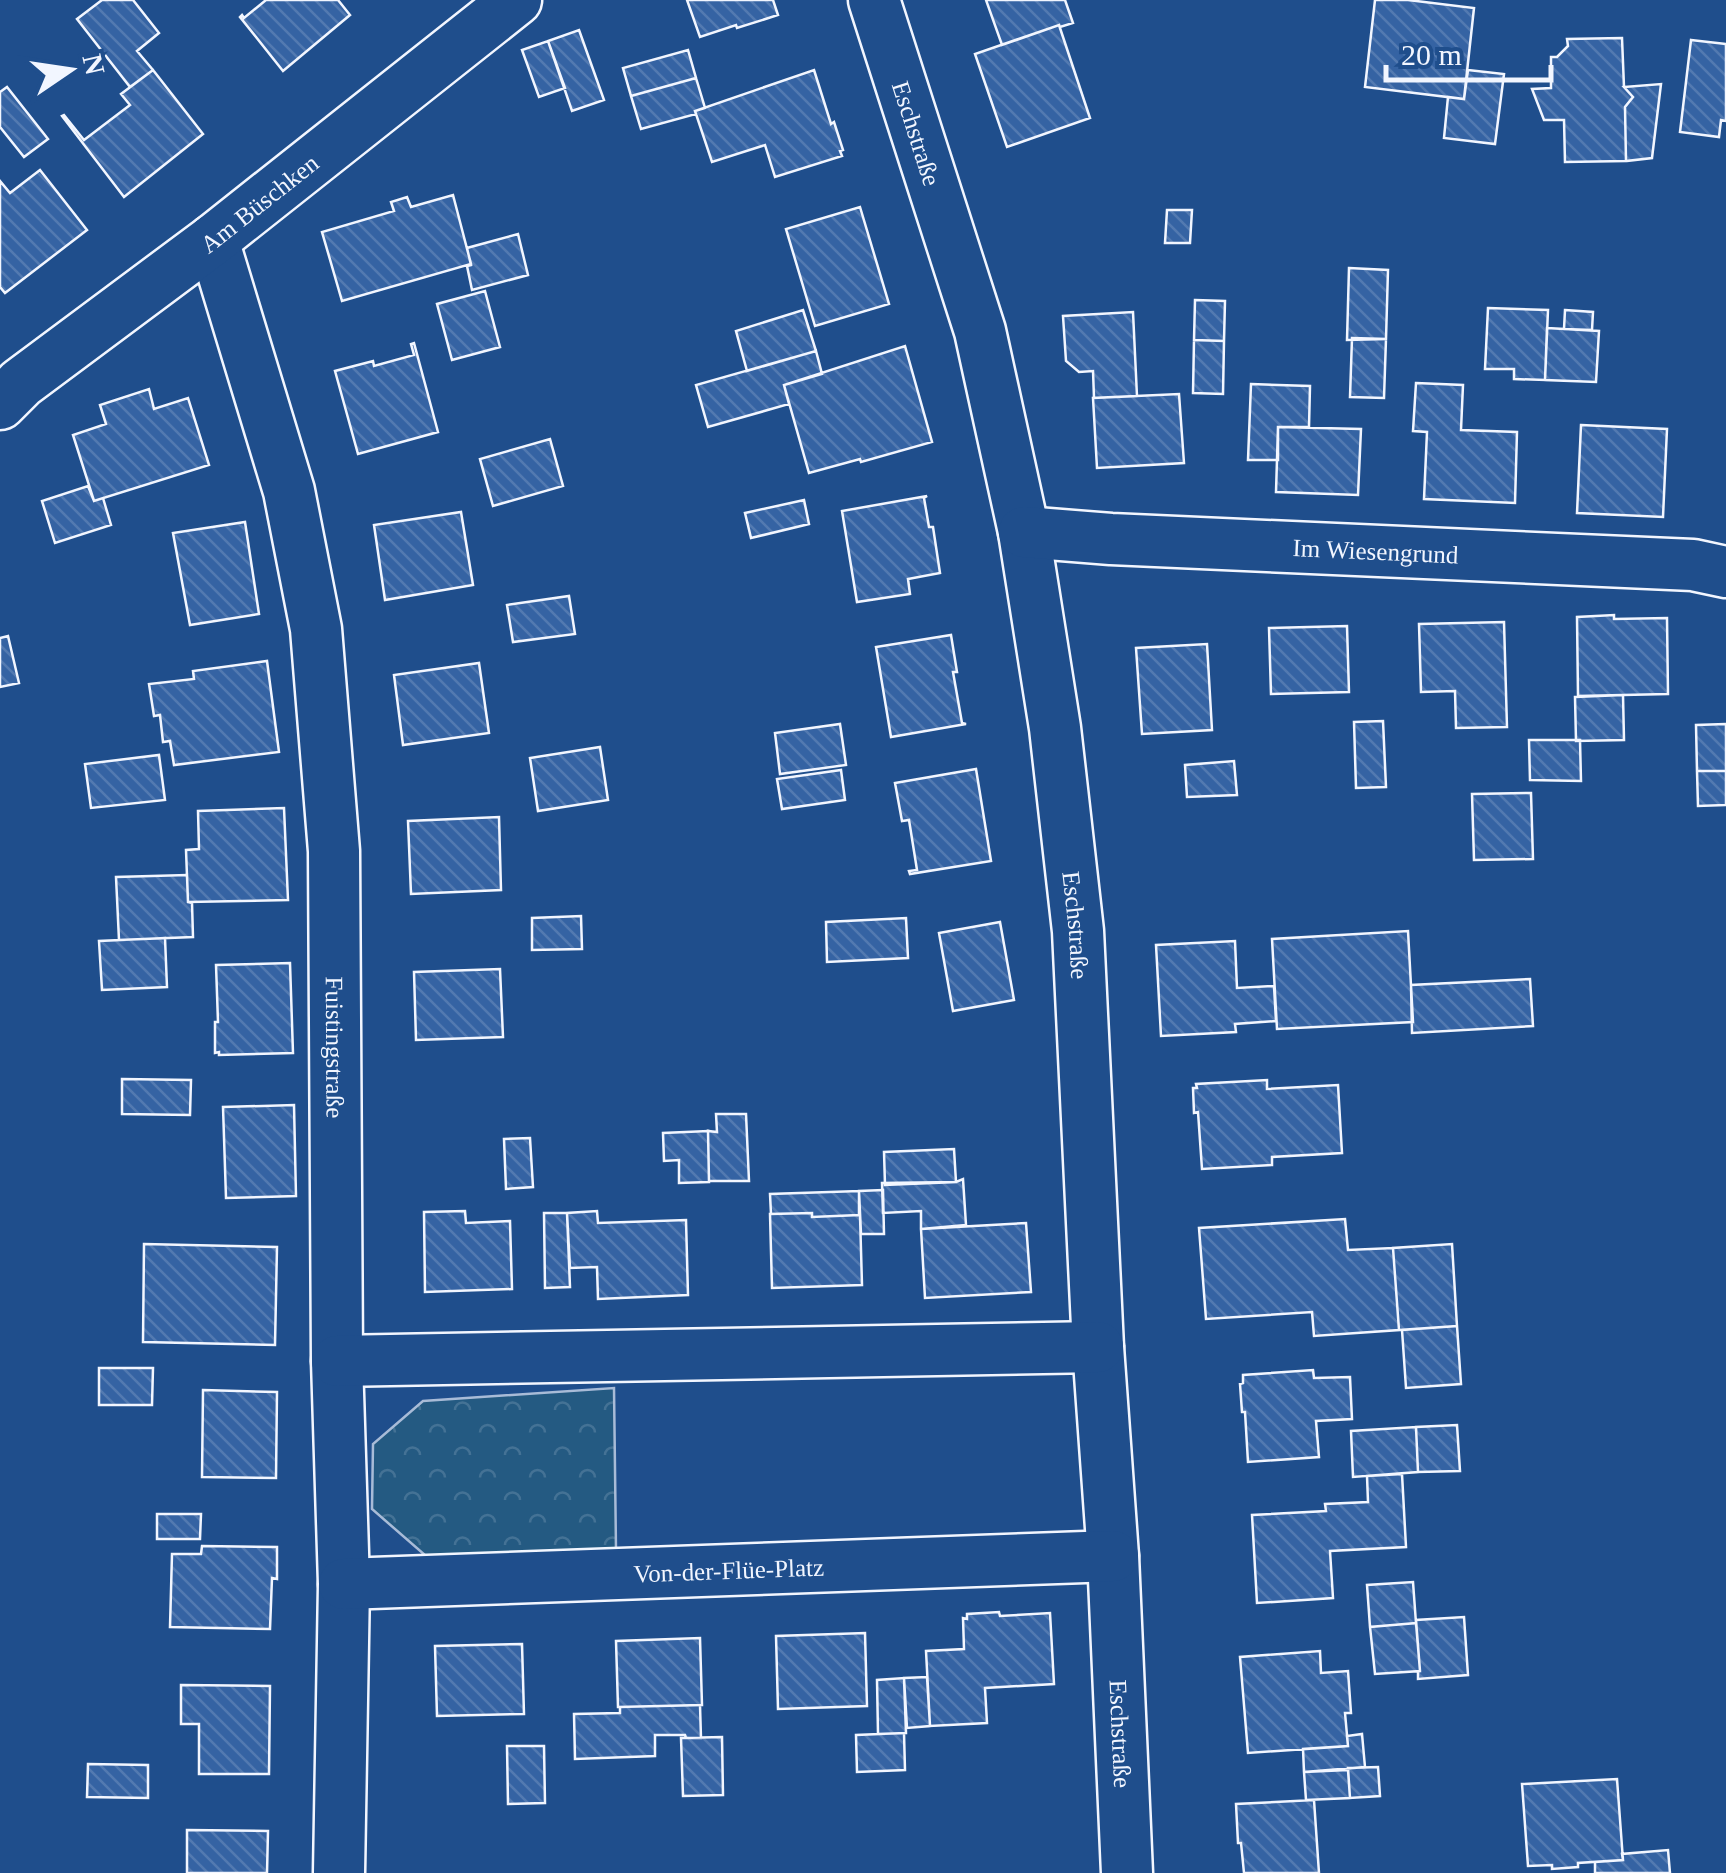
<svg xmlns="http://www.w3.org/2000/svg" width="1726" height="1873" font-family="Georgia,serif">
	<defs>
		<pattern id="park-crowns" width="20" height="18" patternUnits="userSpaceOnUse" patternTransform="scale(2.5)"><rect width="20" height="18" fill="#245a82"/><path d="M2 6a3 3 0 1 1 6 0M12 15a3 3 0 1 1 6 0" fill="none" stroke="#447295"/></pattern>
		<pattern id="building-back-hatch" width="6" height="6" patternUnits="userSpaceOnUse" patternTransform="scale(2.5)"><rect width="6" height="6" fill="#3563a3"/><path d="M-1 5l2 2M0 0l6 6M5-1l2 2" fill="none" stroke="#537ab1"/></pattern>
	</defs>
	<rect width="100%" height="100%" fill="#1f4e8c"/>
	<!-- park -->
	<path fill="url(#park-crowns)" stroke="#a8bbd7" stroke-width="2.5" d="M614,1388L616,1550L426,1556L372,1509L373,1444L423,1401Z"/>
	<!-- building -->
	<path fill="url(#building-back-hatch)" stroke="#f2f6ff" stroke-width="2.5" d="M102,0H133L159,33L137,51L153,70L130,87L77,19Z
		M266,0H338L350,15L283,71L240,17L242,15L244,18Z
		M687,0H773L778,15L737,28L736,25L700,37Z
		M986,0H1065L1073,23L1060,27L1059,25L1002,45Z
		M1375,0H1408L1474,8L1464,99L1365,87Z
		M1059,25L1090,118L1007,147L975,54Z
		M579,30L604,100L572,111L548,41Z
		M1622,38L1624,87L1633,97L1625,107L1626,161L1565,162L1564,120H1544L1532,89L1551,88V57H1557L1568,46L1567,39Z
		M1691,40L1726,44V121L1721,120L1719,137L1680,132Z
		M548,41L565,88L539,97L522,50Z
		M688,50L696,78L631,96L623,68Z
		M153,70L203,134L124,197L62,116L64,115L84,140L130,105L121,94Z
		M814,70L831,124L834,122L843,150L840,151L842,156L775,177L765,145L712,162L695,111Z
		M1468,70L1504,74L1495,144L1444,138L1448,97L1464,99Z
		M696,78L705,108L695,111L696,114L641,129L631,96Z
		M1661,84L1652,158L1626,161L1625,107L1633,97L1624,87Z
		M7,87L48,139L24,157L0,127V92Z
		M40,170L87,230L5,293L0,287V181L10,193Z
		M453,195L471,264L342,301L322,232L394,211L391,202L407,197L411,207Z
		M860,207L889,304L815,326L786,229Z
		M1167,210H1192L1190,243H1165Z
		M518,234L528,275L472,290L467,266L471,265L467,248Z
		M1349,268L1388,270L1386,339L1347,340Z
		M485,291L500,347L452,360L437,304Z
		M1195,300L1225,301L1224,341L1194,340Z
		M1488,308L1548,310L1545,380L1514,379V369H1485Z
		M803,310L816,351L747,371L736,331Z
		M1565,310L1593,312L1592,330L1564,329Z
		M1133,312L1137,396L1094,398L1093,371L1079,372L1066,361L1063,316Z
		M1547,328L1599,331L1596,382L1545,380Z
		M1352,338L1386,339L1384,398L1350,397Z
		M1194,340L1224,341L1223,394L1193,393Z
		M414,343L438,432L358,454L335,371L373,361L374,366L414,355L411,344Z
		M905,346L932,442L861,462L860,459L809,473L784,385Z
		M816,351L822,374L784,385L789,404L708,427L696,385Z
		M1416,383L1463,385L1461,430L1517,432L1515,503L1424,499L1427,432L1413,431Z
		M1251,384L1310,386L1309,427H1278V460H1248Z
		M149,389L154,409L188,398L209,465L94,501L73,435L106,424L100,405Z
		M1179,394L1184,463L1097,468L1093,398Z
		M1581,425L1667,429L1663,517L1577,513Z
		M1278,427L1361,429L1358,495L1276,492Z
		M550,439L563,486L493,506L480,459Z
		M88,486L94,501L103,498L111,525L55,543L42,501Z
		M927,496L924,498L929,527H933L940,573L908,579L910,594L857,602L842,511Z
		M804,500L809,524L751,538L745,513Z
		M461,512L473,585L385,600L374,525Z
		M245,522L259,614L190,625L173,533Z
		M569,596L575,634L513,642L507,605Z
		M1614,615V619L1667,618L1668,694L1578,696L1577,617Z
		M1504,622L1507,727L1456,728L1455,691L1421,692L1419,624Z
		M1347,626L1349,692L1271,694L1269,628Z
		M951,635L957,672H953L962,723L966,724L891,737L876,647Z
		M8,636L19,683L0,687V638Z
		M1207,644L1212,730L1142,734L1136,648Z
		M267,661L279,752L174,765L170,741L163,742L160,715L154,716L149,684L194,679L193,671Z
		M479,663L489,733L403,745L394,675Z
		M1623,695L1624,740L1576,741L1575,697Z
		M1383,721L1386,787L1356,788L1354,722Z
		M840,724L846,765L780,774L775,733Z
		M1726,724V771H1697L1696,725Z
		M1529,740H1580L1581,781L1530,780Z
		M600,747L608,800L538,811L530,758Z
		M159,755L165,800L91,808L85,764Z
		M1234,761L1237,795L1187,797L1185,765Z
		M976,769L991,861L910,874L909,871L917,870L909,820L902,821L895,783Z
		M841,770L845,800L782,809L777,779Z
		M1697,771H1726V805L1698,806Z
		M1531,793L1533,859L1474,860L1472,794Z
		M284,808L288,900L188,902L186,850L199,849L198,811Z
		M499,817L501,890L411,894L408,821Z
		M187,875L188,902L192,903L193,937L119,940L116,877Z
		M581,916L582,949L532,950V918Z
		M906,918L908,958L827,962L826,922Z
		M1000,922L1014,1000L953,1011L939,933Z
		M1408,931L1413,1022L1277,1029L1272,939Z
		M165,938L167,987L102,990L99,941Z
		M1235,941L1237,988L1274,986L1276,1021L1235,1024L1236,1032L1161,1036L1156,945Z
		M290,963L293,1053L219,1055V1052L215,1053V1022H218L216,965Z
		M500,969L503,1037L416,1040L414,972Z
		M1530,979L1533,1026L1412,1033L1411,985Z
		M122,1079L191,1080L190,1115L122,1114Z
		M1267,1080V1089L1338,1085L1342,1153L1272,1157V1165L1202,1169L1198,1112L1194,1113L1193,1088H1197L1196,1084Z
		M294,1105L296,1196L226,1198L223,1107Z
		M716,1114H746L749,1181H709L708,1131L717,1132Z
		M708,1131L709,1182L679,1183V1160L664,1161L663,1133Z
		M530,1138L533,1187L506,1189L504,1139Z
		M954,1149L956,1182L885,1185L884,1152Z
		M963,1179L966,1225L921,1229V1211L883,1213L882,1183L956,1182Z
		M883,1190L884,1234H861L859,1191Z
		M859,1191V1215L812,1217V1213L771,1214L770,1194Z
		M465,1211L466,1223L510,1221L512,1289L425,1292L424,1212Z
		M597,1211L598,1223L686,1220L688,1295L598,1299L597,1267L570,1268L567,1213Z
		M544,1213H567L570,1287L545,1288Z
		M812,1213V1217L860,1215L862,1285L772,1288L770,1214Z
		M1345,1219L1348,1250L1393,1248L1399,1330L1314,1336L1312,1312L1206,1319L1199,1228Z
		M1026,1223L1031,1292L925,1298L921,1229Z
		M144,1244L277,1247L275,1345L143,1342Z
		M1452,1244L1457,1326L1399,1330L1393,1248Z
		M1457,1326L1461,1384L1406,1388L1402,1330Z
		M99,1368H153L152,1405H99Z
		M1313,1370L1314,1378L1350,1377L1352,1419L1316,1421L1319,1457L1248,1462L1245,1412H1242L1240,1384L1243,1383V1375Z
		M203,1390L277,1392L276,1478L202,1477Z
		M1457,1425L1460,1471L1418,1472L1416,1427Z
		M1416,1427L1418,1472L1353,1477L1351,1431Z
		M1402,1474L1406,1547L1330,1551L1333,1598L1257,1603L1252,1515L1326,1511L1325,1504L1368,1502L1367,1476Z
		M157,1514H201L200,1539H157Z
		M202,1546L277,1547V1579L272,1578L270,1629L170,1627L172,1554H201Z
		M1413,1582L1416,1623L1370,1627L1367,1585Z
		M999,1612L1000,1616L1050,1613L1054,1684L985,1688L987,1723L930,1726L926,1651L964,1649L963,1618L967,1619V1614Z
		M1464,1617L1468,1675L1418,1679V1672L1420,1671L1416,1620Z
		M1416,1623L1420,1671L1375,1674L1370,1627Z
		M865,1633L867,1706L778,1709L776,1636Z
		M700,1638L702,1705L618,1707L616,1641Z
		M522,1644L524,1714L437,1716L435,1646Z
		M1320,1651L1321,1673L1348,1671L1351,1713H1345L1348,1746L1248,1753L1240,1657Z
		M927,1677L930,1726L907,1728L904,1678Z
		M904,1678L906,1733L878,1734L877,1680Z
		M181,1685L270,1686L269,1774H199V1724H181Z
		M700,1705L701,1738H686L685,1735H655V1756L575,1759L574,1714L620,1713V1707Z
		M904,1733L905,1770L857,1772L856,1735Z
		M1362,1734L1365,1767L1304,1772L1303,1749L1348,1746L1347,1736Z
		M722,1737L723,1795L683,1796L681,1738Z
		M507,1746H544L545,1803L508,1804Z
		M88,1764L148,1765V1798L87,1797Z
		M1378,1767L1380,1796L1350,1798L1348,1768Z
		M1348,1770L1350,1798L1306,1800L1304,1772Z
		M1617,1779L1623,1860L1578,1863V1867L1552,1869V1865L1528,1866L1522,1784Z
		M1314,1800L1319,1873H1244L1241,1843H1238L1236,1804Z
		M187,1830L268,1831L267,1873H187Z
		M1668,1850L1670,1873H1595V1862L1623,1860L1622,1854Z"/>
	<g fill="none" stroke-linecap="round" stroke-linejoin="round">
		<defs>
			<g id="street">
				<path id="s1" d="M874,0L980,331L1024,532L1055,728L1078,931L1098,1347L1113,1556L1127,1873"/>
				<path id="s2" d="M213,240L289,491L316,629L334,851L337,1361L344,1584L339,1873"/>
				<path id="s3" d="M0,404L21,383L213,240L516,0"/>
				<path id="s4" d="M1024,532L1111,539L1693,565L1726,572"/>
				<path d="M337,1361L1098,1347"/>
				<path id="s5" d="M344,1584L1113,1556"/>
			</g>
		</defs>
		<!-- street casing -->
		<use href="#street" stroke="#f2f6ff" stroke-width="55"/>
		<!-- street -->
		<use href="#street" stroke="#1f4e8c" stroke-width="50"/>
	</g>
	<g text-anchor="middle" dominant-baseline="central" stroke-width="8" stroke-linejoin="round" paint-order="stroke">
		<!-- street labels -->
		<g font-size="25" fill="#f2f6ff" stroke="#1f4e8c">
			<text stroke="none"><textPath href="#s1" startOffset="140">Eschstraße</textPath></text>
			<text stroke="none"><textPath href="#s3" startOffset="328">Am Büschken</textPath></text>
			<text stroke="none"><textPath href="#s4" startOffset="352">Im Wiesengrund</textPath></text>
			<text stroke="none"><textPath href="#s1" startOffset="950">Eschstraße</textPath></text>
			<text stroke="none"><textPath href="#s2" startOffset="822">Fuistingstraße</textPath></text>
			<text stroke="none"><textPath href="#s5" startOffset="385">Von-der-Flüe-Platz</textPath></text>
			<text stroke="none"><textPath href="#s1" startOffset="1760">Eschstraße</textPath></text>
		</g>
	</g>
	<!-- north arrow -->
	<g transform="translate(70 70) rotate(77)" stroke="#1f4e8c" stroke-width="8" paint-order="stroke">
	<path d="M0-8L18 38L0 25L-18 38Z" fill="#f2f6ff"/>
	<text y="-15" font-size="28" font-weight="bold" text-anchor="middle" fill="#f2f6ff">N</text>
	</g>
	<!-- scale -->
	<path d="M1386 65v15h165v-15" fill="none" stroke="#f2f6ff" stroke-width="5"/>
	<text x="1401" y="65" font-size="30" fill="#f2f6ff" stroke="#1f4e8c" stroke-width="8" paint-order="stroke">20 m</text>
</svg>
